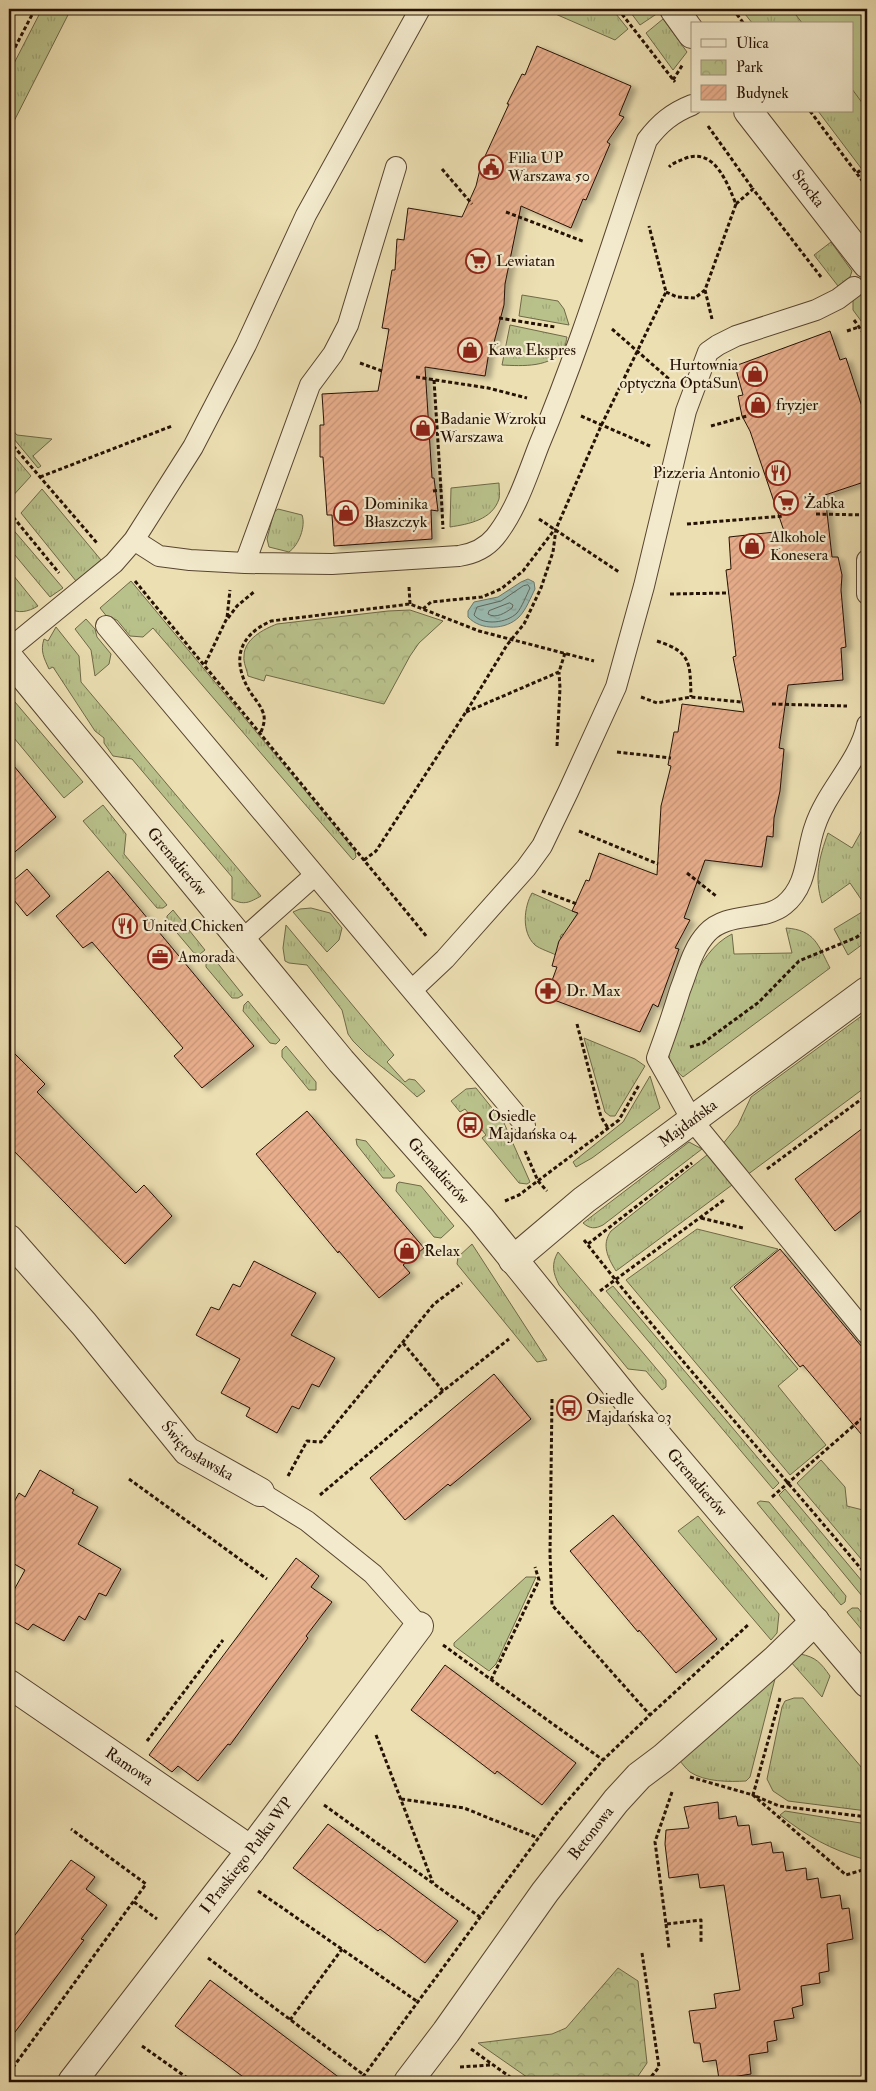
<svg xmlns="http://www.w3.org/2000/svg" width="876" height="2091" font-family="'IM FELL Double Pica',serif">
	<defs>
		<pattern id="grass-tufts" width="24" height="20" patternUnits="userSpaceOnUse" patternTransform="scale(1.25)"><rect width="24" height="20" fill="#b9c18b"/><path d="M3 7l-1-3M5 7V3M7 7l1-3M15 17l-1-3M17 17v-4M19 17l1-3" fill="none" stroke="#9fa576"/></pattern>
		<pattern id="park-crowns" width="20" height="18" patternUnits="userSpaceOnUse" patternTransform="scale(1.25)"><rect width="20" height="18" fill="#b9c18b"/><path d="M2 6a3 3 0 1 1 6 0M12 15a3 3 0 1 1 6 0" fill="none" stroke="#9fa576"/></pattern>
		<pattern id="water-ripples" width="26" height="14" patternUnits="userSpaceOnUse" patternTransform="scale(1.25)"><rect width="26" height="14" fill="#9abcb3"/><path d="M2 4q2-2 4 0t4 0M15 11q2-2 4 0t4 0" fill="none" stroke="#85a198"/></pattern>
		<pattern id="building-hatch" width="6" height="6" patternUnits="userSpaceOnUse" patternTransform="scale(1.25)"><rect width="6" height="6" fill="#e8ae8c"/><path d="M-1 1l2-2M0 6l6-6M5 7l2-2" fill="none" stroke="#c79577"/></pattern>
		<filter id="shadow"><feDropShadow dx="5.5" dy="3" stdDeviation="2.5" flood-color="#0004"/></filter>
	</defs>
	<rect width="100%" height="100%" fill="#ecdfb2"/>
	<filter id="stains"><feTurbulence type="fractalNoise" baseFrequency=".004" numOctaves="4"/><feColorMatrix values="0 0 0 0 .2 0 0 0 0 .09 0 0 0 0 .02 0 0 0 .5 -.17"/></filter>
	<radialGradient id="worn" r=".72"><stop offset=".6" stop-color="#630" stop-opacity="0"/><stop offset="1" stop-color="#630" stop-opacity=".3"/></radialGradient>
	<!-- grass -->
	<path fill="url(#grass-tufts)" stroke="#6f6948" d="M42,9H71L9,131V73Z
		M544,9H612L628,29L615,40Z
		M628,9H654L658,13L640,25Z
		M741,9H867V176L818,111H852V24H753Z
		M663,19L687,52L673,70L646,33Z
		M831,242L852,271L850,277L838,286L814,255Z
		M860,290L867,291V329L853,310V296Z
		M522,295L558,301L564,309L569,325L519,316Z
		M510,325L567,337C566,340 566,346 564,348C552,368 522,366 502,365Z
		M9,426L17,435L52,439L33,456L41,466L38,468L9,433Z
		M9,450L31,476L9,500Z
		M499,483C499,488 500,495 499,499C492,520 469,524 450,527L451,488Z
		M42,489L101,560L76,581L21,513Z
		M278,509L302,515C306,526 299,545 289,552L269,547L267,539L274,512Z
		M10,526L63,588L50,597L9,548Z
		M9,570L38,606C28,612 18,614 9,608Z
		M131,581L355,851L356,857L353,860L153,628L143,637L130,636L117,620L108,618L100,608Z
		M86,619L95,629L97,637L111,654L109,664L95,676L91,650L75,629Z
		M56,627L79,656L81,682L261,896C250,902 244,906 232,899V877L132,759L113,756L104,743V738L95,731L53,667L49,669C44,658 40,651 44,639L48,641Z
		M9,695L83,782L64,798L9,732Z
		M103,805L126,834L124,854L167,905L163,908H157L83,821Z
		M867,821V908L850,883L822,903C814,877 819,858 828,833L852,848Z
		M532,893L581,915L571,937L562,934L560,937L562,938L556,955C550,952 540,949 535,945C521,932 524,907 532,893Z
		M311,908L330,913L342,928L339,940L327,952L293,912L300,909Z
		M867,909V941L848,955L834,929Z
		M173,910L205,950L200,954L194,953L167,921V916Z
		M286,925L394,1055L387,1062L405,1082L409,1079L415,1080L425,1091L417,1097L403,1084L366,1054L353,1041L348,1034L342,1010L307,965L289,963L285,961L283,948Z
		M786,928C815,930 818,945 830,968L683,1077C673,1068 668,1062 668,1048C682,1010 694,953 732,934L734,954L792,953Z
		M211,955L243,995L238,998H232L206,967V960Z
		M248,1001L280,1040L276,1044L270,1043L243,1011L244,1005Z
		M867,1012V1086L747,1175L722,1145L738,1125L751,1097Z
		M584,1038L635,1059L645,1066L615,1116H610L605,1112Z
		M286,1046L316,1082V1090H309L282,1057V1050Z
		M650,1076L660,1108L592,1158L576,1167L573,1162L623,1122Z
		M476,1088L504,1123L530,1182L527,1184L519,1183L482,1138L486,1135L465,1109L460,1112L451,1101L466,1089Z
		M356,1139L366,1141L395,1176L391,1178H383L357,1145Z
		M689,1142L702,1149L603,1225C595,1229 590,1229 583,1223Z
		M707,1155L732,1185L616,1271C608,1258 601,1245 611,1231Z
		M399,1182L421,1186L454,1226L441,1238L434,1237L396,1191L397,1184Z
		M697,1229L778,1249L730,1288L798,1369L778,1386L826,1445L790,1475L626,1280Z
		M472,1244L547,1360L537,1362L457,1264L458,1257Z
		M558,1252L666,1380V1387L662,1390L646,1371L628,1369L559,1285C553,1273 551,1264 558,1252Z
		M613,1286L779,1483L773,1489L606,1291Z
		M821,1460L845,1487L847,1506L867,1511V1566L797,1483Z
		M785,1489L867,1587V1602L779,1495Z
		M760,1501L769,1502L846,1596L845,1602L841,1605L757,1503Z
		M698,1516L779,1614L777,1633L771,1640L678,1531Z
		M526,1577H536L496,1664L489,1671L454,1646V1643Z
		M852,1608H858L867,1620V1636L847,1612Z
		M800,1654C816,1657 821,1663 830,1676L822,1697L790,1661Z
		M778,1667L750,1777L746,1781C729,1782 705,1782 690,1772C686,1769 682,1763 679,1760Z
		M794,1698H803L867,1774V1811L788,1801L773,1791L767,1779L782,1707L785,1701Z
		M785,1811L867,1824L863,1859C830,1849 808,1837 780,1815Z"/>
	<!-- park -->
	<path fill="url(#park-crowns)" stroke="#6f6948" d="M410,610L443,621L419,643L410,656L384,704L266,675L264,681L248,676C247,670 243,662 244,656C244,639 264,629 277,624L388,611Z
		M618,1968L638,1981L647,2063L634,2082H534L478,2043L552,2034L566,2028Z"/>
	<!-- garden -->
	<path fill="#b9c18b" stroke="#6f6948" d="M793,9H867V100L863,104L852,89V24H803L792,10Z"/>
	<!-- water -->
	<path fill="url(#water-ripples)" stroke="#6b786d" d="M528,579L534,582L535,589C531,597 526,610 519,617C506,630 481,631 468,617V611L474,602L498,597L521,582Z"/>
	<g fill="none" stroke-linecap="round" stroke-linejoin="round">
		<!-- shore -->
		<path stroke="#60665c" stroke-width="1" d="M528,585L530,588C526,596 522,607 517,613C507,623 483,626 474,615L477,607L501,601L523,586Z
			M510,603L513,605L512,608C505,613 496,619 488,614L489,611Z"/>
	</g>
	<!-- building -->
	<path fill="url(#building-hatch)" stroke="#251104" filter="url(#shadow)" d="M537,46L631,86L619,115L624,117L607,142L610,144L586,200L583,199L571,228L521,206L505,284L504,305L493,346H490L485,376L425,367L432,478H434L438,511L431,510L432,539L334,546L332,515H327L323,457H320V425H324L322,394L378,391L389,329L382,328L392,270H395L397,239L404,240L408,208L462,217L476,186L481,165L509,104H507L522,74L525,75Z
		M830,331L840,360L846,358L867,422V481L825,495L832,557H838L842,575L841,590L846,647L841,648L843,680L788,685L779,748L784,749L780,791L774,818L773,837L767,836L762,867L705,860L684,918L690,920L675,948L679,949L658,1007L653,1004L640,1032L546,997L557,967L552,966L559,941L578,913L572,911L586,880L589,881L599,853L657,875L661,806L671,766L668,765L674,732H678L682,704L744,712L733,657L736,656L726,570L731,569L729,537L784,531L750,431L742,416L738,396L743,395L735,366Z
		M9,760L56,817L9,857Z
		M27,869L50,896L27,916L9,894V884Z
		M108,871L254,1046L202,1088L174,1056L183,1048L92,942L83,948L56,916Z
		M9,1048L45,1084L37,1092L136,1193L144,1185L172,1216L125,1264L9,1146Z
		M307,1111L424,1248L403,1265L410,1273L379,1298L339,1251L338,1253L256,1154Z
		M867,1125V1206L835,1231L795,1179Z
		M780,1249L867,1353V1441L803,1365L800,1367L734,1287Z
		M254,1261L316,1293L291,1335L335,1358L319,1387L312,1384L299,1409L292,1406L277,1433L246,1416L250,1408L221,1393L240,1359L196,1335L211,1307L219,1310L233,1284L240,1287Z
		M494,1374L531,1419L450,1486L448,1484L405,1520L370,1478Z
		M40,1470L74,1490L72,1493L98,1507L78,1544L121,1569L106,1596L99,1593L85,1620L79,1616L64,1641L33,1624L28,1630L9,1619V1599L25,1570L9,1561V1511L19,1493L25,1497Z
		M613,1515L717,1639L676,1673L639,1630L638,1632L570,1551Z
		M296,1558L319,1576L311,1587L332,1602L306,1636L308,1638L230,1745L228,1744L198,1781L178,1766L172,1772L149,1755Z
		M445,1665L576,1763L542,1805L497,1771L495,1774L411,1710Z
		M718,1802L719,1819L736,1816L738,1826L749,1825L752,1845L771,1842L773,1853L783,1852L786,1871L806,1868L807,1880L818,1878L821,1898L840,1895L842,1909L849,1908L853,1939L827,1944L829,1971L819,1973L820,1983L801,1986L803,2005L792,2008L794,2018L774,2021L777,2040L767,2042L768,2052L749,2055L751,2074L719,2079L716,2060L703,2062L700,2043H694L689,2011L716,2008L714,1994L740,1990L724,1885L700,1888L698,1874L669,1878L665,1844L666,1830L689,1828L684,1807Z
		M328,1824L458,1921L425,1963L380,1929L378,1931L293,1868Z
		M71,1860L95,1877L86,1889L107,1905L81,1939L84,1940L9,2040V1943Z
		M210,1980L345,2082H250L175,2026Z"/>
	<g fill="none" stroke-linecap="round" stroke-linejoin="round">
		<defs>
			<path id="service" d="M134,540L159,556L190,560L245,563L332,564L459,556C472,554 486,548 495,537C516,511 527,476 539,445C581,345 612,242 647,140C660,123 672,113 692,105
				M867,560V594
				M245,563L310,385L333,354L348,325L396,167
				M106,626L525,1125
				M9,649L114,563L134,540L193,447L246,345L306,215L420,9
				M867,725C859,762 827,790 815,826C805,853 809,885 784,905C763,922 727,911 707,933C692,949 688,970 680,990C673,1013 665,1036 657,1058L692,1120L867,1334
				M242,940L314,876
				M412,990L445,959L526,868L542,846L568,792L616,687L644,586L686,411L708,352L718,345L736,336L816,310L838,299L854,287
				M260,1492L307,1521L373,1574L419,1626"/>
			<g id="minor">
				<path d="M674,9L692,34"/>
				<path id="s1" d="M748,111L867,264"/>
				<path id="s2" d="M9,1239L84,1324L187,1451L260,1492"/>
				<path id="s3" d="M513,1260L584,1200L867,991"/>
				<path id="s4" d="M9,1684L251,1850"/>
				<path id="s5" d="M72,2082L251,1850L419,1626"/>
				<path id="s6" d="M408,2082L446,2032L545,1892L616,1801L639,1776L663,1758L776,1659L815,1621"/>
			</g>
			<g id="tertiary">
				<path id="s7" d="M9,658L341,1061L481,1219L627,1400L867,1683"/>
			</g>
		</defs>
		<!-- service casing -->
		<use href="#service" stroke="#574430" stroke-width="22"/>
		<!-- minor casing -->
		<use href="#minor" stroke="#574430" stroke-width="30"/>
		<!-- tertiary casing -->
		<use href="#tertiary" stroke="#574430" stroke-width="30"/>
		<!-- path -->
		<path stroke="#251104" stroke-width="3" stroke-dasharray="4 2.5" stroke-linecap="butt" d="M618,9L675,82
			M733,9L744,24
			M9,59L35,9
			M673,80L683,64
			M810,111L867,187
			M708,126L753,189
			M442,169L472,204
			M857,173L867,165
			M736,204L753,189L821,277
			M506,212L585,242
			M705,290L712,319
			M666,292L677,297L695,298L705,290L736,204C727,183 715,148 686,158C680,161 674,162 669,167
			M499,318L555,327
			M854,320L867,338
			M612,329L669,379
			M847,331L859,327
			M360,363L382,371
			M416,377L488,388L527,398
			M434,380L441,490
			M581,416L650,446
			M711,426L747,416
			M9,441L97,543
			M40,477L172,426
			M433,491L441,490L443,529
			M9,512L59,573
			M816,514L867,515
			M539,519L619,572
			M687,524L784,516
			M135,581L427,937
			M409,587L410,604
			M670,594L729,593
			M423,609L431,602L482,597L501,589L523,571L555,529
			M228,618L237,606L255,591
			M657,641C692,652 690,664 691,697
			M205,664L227,618L230,590
			M641,697L657,703L691,697L741,702
			M772,704L847,706
			M466,712L559,672L565,653
			M261,732C264,724 266,718 262,710C259,703 253,697 249,690C232,660 238,636 271,621L410,604L479,631L594,661
			M557,746L560,688L559,672
			M617,752L671,758
			M579,831L658,864
			M364,860L376,851L471,704L507,645L524,624L541,588L553,552L556,529L601,426L666,292L649,226
			M687,873L716,896
			M542,891L577,904
			M577,1024L601,1117L608,1128
			M690,1047L703,1043L759,1002L799,961L857,937L867,929
			M525,1151L538,1181L547,1191
			M767,1169L867,1095
			M505,1201L519,1195L619,1120L639,1085
			M701,1218L743,1228
			M584,1240C674,1356 774,1464 867,1576
			M588,1244L692,1163
			M600,1291L724,1200
			M403,1343L443,1391L509,1339
			M552,1399L550,1554L552,1605L650,1715
			M288,1476L307,1441L321,1442L434,1304L462,1283
			M129,1479L267,1579
			M320,1495L443,1391
			M772,1497L867,1414
			M443,1645L603,1760
			M491,1680L539,1580L535,1567
			M780,1698L753,1795L779,1806L867,1817
			M376,1735L433,1883
			M147,1741L223,1640
			M690,1777L753,1795L846,1875L866,1869
			M672,1792L655,1842L666,1924L701,1920V1944
			M401,1799L464,1808L538,1838
			M324,1805L480,1917
			M867,1870V1858
			M258,1891L418,2002
			M134,1902L157,1919
			M666,1924L669,1948
			M642,1953L659,2067L647,2082
			M208,1958L364,2075
			M290,2020L342,1949
			M142,2046L193,2082
			M471,2049L517,2082
			M460,2067L491,2065
			M9,2073L146,1884L71,1829
			M359,2082L556,1814L603,1760L650,1715L748,1625"/>
		<!-- service -->
		<use href="#service" stroke="#f3eacd" stroke-width="20"/>
		<!-- minor -->
		<use href="#minor" stroke="#f3eacd" stroke-width="28"/>
		<!-- tertiary -->
		<use href="#tertiary" stroke="#f3eacd" stroke-width="28"/>
	</g>
	<!-- icons -->
	<defs>
		<symbol id="civic-ring" viewBox="-11 -11 22 22"><circle r="9.5" fill="#f3eacd" stroke="#8f2418" stroke-width="1.5"/><path d="M-.6-6.5H3V-4.5H.6V-3L4-1V1h2V6H-6V1h2V-1L-.6-3ZM-1.2 2.5V6h2.4V2.5Z" fill="#8f2418"/></symbol>
		<symbol id="supermarket-ring" viewBox="-11 -11 22 22"><circle r="9.5" fill="#f3eacd" stroke="#8f2418" stroke-width="1.5"/><path d="M-6-5.5h2.5l.6 2H6L4.5 2H-2.5L-4.4-4H-6ZM-1.5 3.2a1.3 1.3 0 1 0 .1 0ZM3 3.2a1.3 1.3 0 1 0 .1 0Z" fill="#8f2418"/></symbol>
		<symbol id="shop-ring" viewBox="-11 -11 22 22"><circle r="9.5" fill="#f3eacd" stroke="#8f2418" stroke-width="1.5"/><path d="M-5-2.5h2.3a2.7 3.5 0 0 1 5.4 0H5L5.5 6h-11ZM-1.5-2.5h3a1.5 2.3 0 0 0-3 0Z" fill="#8f2418"/></symbol>
		<symbol id="restaurant-ring" viewBox="-11 -11 22 22"><circle r="9.5" fill="#f3eacd" stroke="#8f2418" stroke-width="1.5"/><path d="M-5-6h1v4h1v-4h1v4h1v-4h1v5L-1.5 .5V6h-2V.5L-5-1ZM5-6V6H3V1.5H1.5Q1.5-4 5-6Z" fill="#8f2418"/></symbol>
		<symbol id="office-ring" viewBox="-11 -11 22 22"><circle r="9.5" fill="#f3eacd" stroke="#8f2418" stroke-width="1.5"/><path d="M-6-3h4V-5.5h4V-3h4V5H-6ZM-1-4.5V-3h2v-1.5ZM-6 0V1H6V0Z" fill="#8f2418"/></symbol>
		<symbol id="pharmacy-ring" viewBox="-11 -11 22 22"><circle r="9.5" fill="#f3eacd" stroke="#8f2418" stroke-width="1.5"/><path d="M-2-6h4v4h4v4h-4v4h-4v-4h-4v-4h4Z" fill="#8f2418"/></symbol>
		<symbol id="bus-ring" viewBox="-11 -11 22 22"><circle r="9.5" fill="#f3eacd" stroke="#8f2418" stroke-width="1.5"/><path d="M-5-6H5V4H4V6H2V4H-2V6H-4V4H-5ZM-3.5-4V0h7V-4ZM-3.5 1.2v1.5H-2V1.2ZM2 1.2v1.5H3.5V1.2Z" fill="#8f2418"/></symbol>
	</defs>
	<g fill-rule="evenodd">
		<use href="#civic-ring" x="477" y="153" width="28" height="28"/>
		<use href="#supermarket-ring" x="464" y="247" width="28" height="28"/>
		<use href="#shop-ring" x="456" y="336" width="28" height="28"/>
		<use href="#shop-ring" x="741" y="360" width="28" height="28"/>
		<use href="#shop-ring" x="744" y="391" width="28" height="28"/>
		<use href="#shop-ring" x="409" y="414" width="28" height="28"/>
		<use href="#restaurant-ring" x="764" y="459" width="28" height="28"/>
		<use href="#supermarket-ring" x="772" y="489" width="28" height="28"/>
		<use href="#shop-ring" x="332" y="499" width="28" height="28"/>
		<use href="#shop-ring" x="738" y="532" width="28" height="28"/>
		<use href="#restaurant-ring" x="111" y="912" width="28" height="28"/>
		<use href="#office-ring" x="146" y="943" width="28" height="28"/>
		<use href="#pharmacy-ring" x="534" y="977" width="28" height="28"/>
		<use href="#bus-ring" x="456" y="1111" width="28" height="28"/>
		<use href="#shop-ring" x="393" y="1237" width="28" height="28"/>
		<use href="#bus-ring" x="555" y="1394" width="28" height="28"/>
	</g>
	<g text-anchor="middle" dominant-baseline="central" stroke-width="4.5" stroke-linejoin="round" paint-order="stroke">
		<!-- poi labels -->
		<g font-size="16" fill="#251104" stroke="#f3eacd" text-anchor="start">
			<text x="508" y="158">Filia UP<tspan x="508" dy="18">Warszawa 50</tspan></text>
			<text x="496" y="261">Lewiatan</text>
			<text x="488" y="350">Kawa Ekspres</text>
			<text x="738" y="365" text-anchor="end">Hurtownia<tspan x="738" dy="18">optyczna OptaSun</tspan></text>
			<text x="776" y="405">fryzjer</text>
			<text x="440" y="419">Badanie Wzroku<tspan x="440" dy="18">Warszawa</tspan></text>
			<text x="760" y="473" text-anchor="end">Pizzeria Antonio</text>
			<text x="804" y="503">Żabka</text>
			<text x="364" y="504">Dominika<tspan x="364" dy="18">Błaszczyk</tspan></text>
			<text x="770" y="537">Alkohole<tspan x="770" dy="18">Konesera</tspan></text>
			<text x="142" y="926">United Chicken</text>
			<text x="178" y="957">Amorada</text>
			<text x="566" y="991">Dr. Max</text>
			<text x="488" y="1116">Osiedle<tspan x="488" dy="18">Majdańska 04</tspan></text>
			<text x="424" y="1251">Relax</text>
			<text x="586" y="1399">Osiedle<tspan x="586" dy="18">Majdańska 03</tspan></text>
		</g>
		<!-- street labels -->
		<g font-size="16" fill="#251104" stroke="#f3eacd">
			<text stroke="none"><textPath href="#s1" startOffset="98">Stocka</textPath></text>
			<text stroke="none"><textPath href="#s7" startOffset="264">Grenadierów</textPath></text>
			<text stroke="none"><textPath href="#s3" startOffset="222">Majdańska</textPath></text>
			<text stroke="none"><textPath href="#s7" startOffset="669">Grenadierów</textPath></text>
			<text stroke="none"><textPath href="#s2" startOffset="285">Świętosławska</textPath></text>
			<text stroke="none"><textPath href="#s7" startOffset="1074">Grenadierów</textPath></text>
			<text stroke="none"><textPath href="#s4" startOffset="146">Ramowa</textPath></text>
			<text stroke="none"><textPath href="#s6" startOffset="309">Betonowa</textPath></text>
			<text stroke="none"><textPath href="#s5" startOffset="286">I Praskiego Pułku WP</textPath></text>
		</g>
	</g>
	<!-- margin -->
	<rect width="876" height="2091" fill="none" stroke="#ecdfb2" stroke-width="30"/>
	<rect x="10" y="10" width="856" height="2071" fill="none" stroke="#251104" stroke-width="2.5"/>
	<rect x="15" y="15" width="846" height="2061" fill="none" stroke="#251104"/>
	<!-- legend -->
	<rect x="691" y="22" width="162" height="90" fill="#f3eacd" stroke="#a1937d"/>
	<rect x="701" y="39" width="25" height="8" fill="#f3eacd" stroke="#a1937d"/>
	<text x="736" y="48" font-size="15" fill="#251104">Ulica</text>
	<rect x="701" y="60" width="25" height="15" fill="url(#park-crowns)" stroke="#a1937d"/>
	<text x="736" y="72" font-size="15" fill="#251104">Park</text>
	<rect x="701" y="85" width="25" height="15" fill="url(#building-hatch)" stroke="#a1937d"/>
	<text x="736" y="98" font-size="15" fill="#251104">Budynek</text>
	<rect width="100%" height="100%" filter="url(#stains)"/>
	<rect width="100%" height="100%" fill="url(#worn)"/>
</svg>
